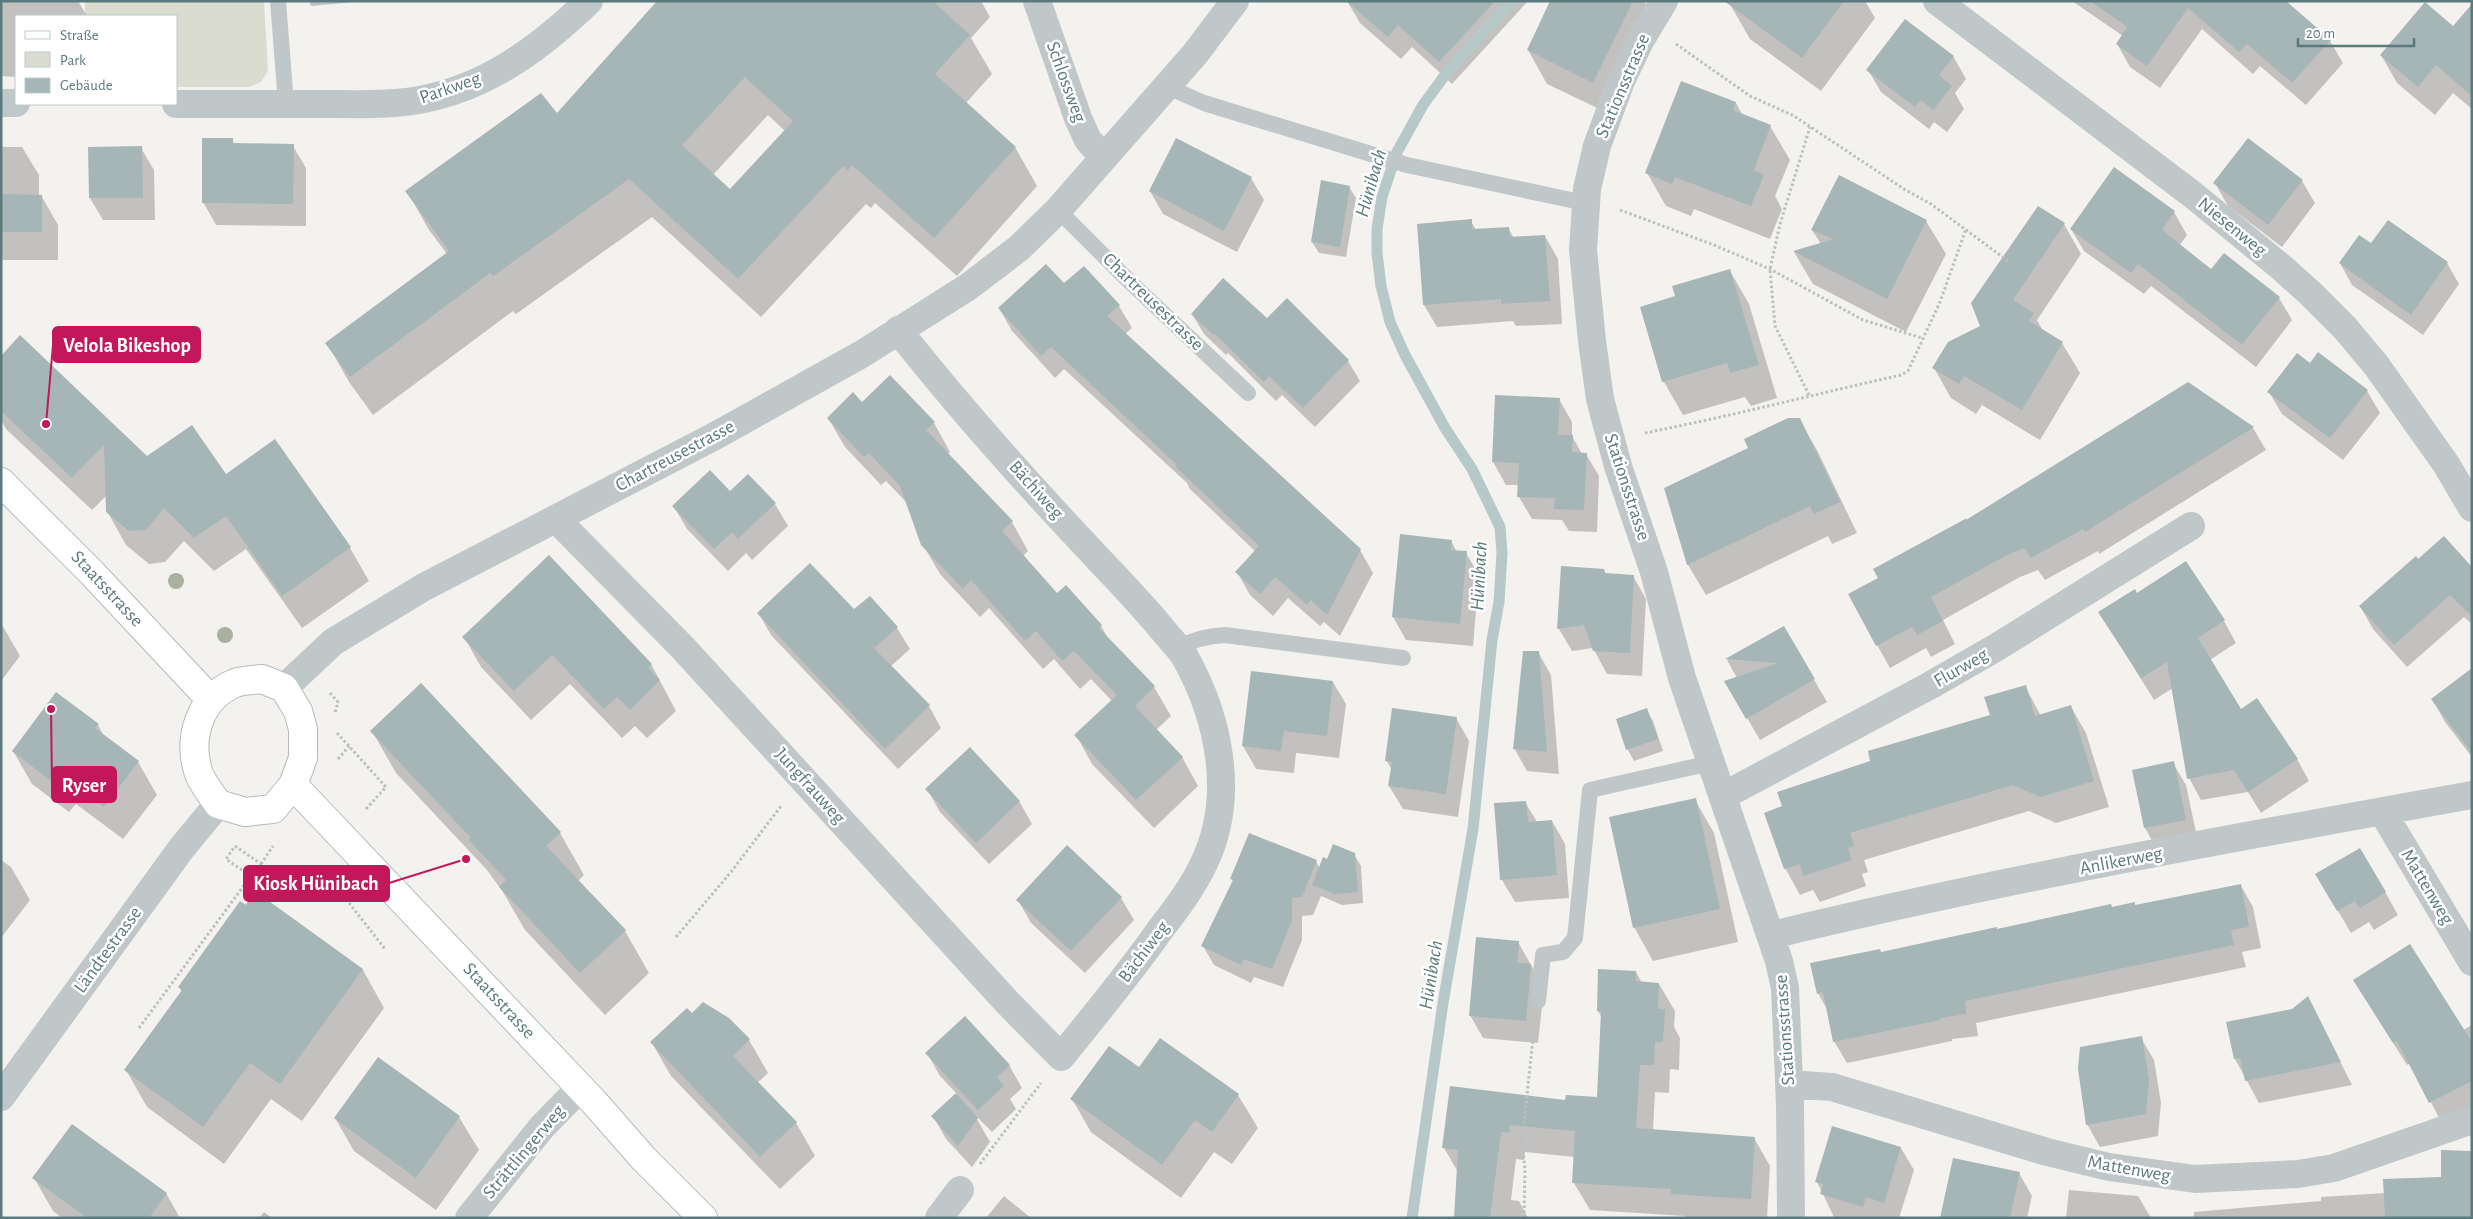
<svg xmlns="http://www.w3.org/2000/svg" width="2473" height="1219" font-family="'Alegreya Sans',sans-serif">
	<rect width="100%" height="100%" fill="#f4f2ef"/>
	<!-- green -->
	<path fill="#d9dccf" d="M85,1H264L268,71L261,82L249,87H176V16H85Z"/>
	<!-- shadow -->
	<path fill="#0003" fill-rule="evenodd" d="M1,1H78L87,16H16V77L1,76Z
		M309,1H366L311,6Z
		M680,1H981L990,17L971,38L992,74L966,103L1015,147L1037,186L957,276L875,203L871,208L866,204L761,317L652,217L516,314L513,311L373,415L349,382L327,343L447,254L429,230L407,191L556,115ZM768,115L785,131L730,191L713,175Z
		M1347,1H1528L1452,84L1412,47L1401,59L1360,23Z
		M1552,1H1644L1657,24L1612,115L1547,84L1528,50Z
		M1734,1H1865L1875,18L1821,91L1750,39L1731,6Z
		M2072,1H2252L2330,41L2343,63L2306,105L2260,66L2253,74L2202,29L2160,88L2130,67L2117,44L2123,36Z
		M2472,13V109L2453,93L2435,115L2397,83L2381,55L2453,28Z
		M1953,56L1966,79L1955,93L1964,109L1947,132L1934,122L1929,129L1881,92L1868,70Z
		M1682,82L1736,103L1743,116L1770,126L1790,160L1775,196L1782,209L1770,239L1694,209L1691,216L1666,206L1647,173Z
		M232,140L235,145L293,146L306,168V226L216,225L203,202Z
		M1,147H22L39,175V196L42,197L58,225V260H1Z
		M141,148L154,170L155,220H103L90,198Z
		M2114,169L2174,212L2187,235L2180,245L2212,271L2279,298L2292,320L2256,367L2151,286L2144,294L2084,251L2071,229Z
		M1251,178L1264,200L1237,252L1163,214L1150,191Z
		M2302,181L2315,203L2282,247L2228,206L2215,183Z
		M1349,187L1356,198L1346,257L1319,253L1312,242Z
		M1471,221L1476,230L1508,228L1514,238L1545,236L1558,259L1562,324L1516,326L1513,321L1437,327L1424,305Z
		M1926,221L1946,254L1906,332L1813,284L1794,252L1821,244L1812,230Z
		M2064,224L2081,254L2037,320L2043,331L2062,343L2080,373L2040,440L1982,405L1976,414L1951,398L1934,368L1982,327Z
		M2371,245L2447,263L2459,284L2423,335L2352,285L2340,263Z
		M1730,271L1749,304L1777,398L1751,406L1745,397L1683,415L1664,382L1642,307L1677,297Z
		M1064,285L1119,306L1132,328L1125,334L1360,550L1373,573L1340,636L1324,622L1320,626L1288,598L1273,616L1250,595L1237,572L1255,551L1190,489L1187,483L1064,369L1055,378L1012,331L999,308Z
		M1287,300L1348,361L1360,381L1315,427L1282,395L1276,401L1228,353L1226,355L1204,334L1192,314L1267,320Z
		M1,357L147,457L226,476L275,441L350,548L369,581L302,628L246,549L214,571L184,541L165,562L149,564L126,545L107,511V495L92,510L6,429L1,420Z
		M2311,365L2367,391L2380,413L2343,460L2282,414L2269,392Z
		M2188,383L2253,428L2266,450L2099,554L2098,551L2045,580L2038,570L2020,577L1943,620L1955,644L1931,657L1926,648L1890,668L1877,645L1880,578L1967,520Z
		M1496,396L1559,399L1572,422V436L1582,454H1586L1599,476L1597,532L1569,531L1562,520L1532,519L1519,497V485H1506L1493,462Z
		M862,404L934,423L950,452L947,455L1012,522L1028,551L1023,556L1057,595L1101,626L1111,643L1154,687L1171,716L1156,730L1182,757L1198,786L1154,828L1092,764L1076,735L1112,701L1091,679L1080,689L1054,659L1043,669L989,608L980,617L940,574L923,545L908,504L886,481L881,485L845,447L828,418Z
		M1799,420L1817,450L1857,533L1832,544L1828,536L1706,595L1688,565L1666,488L1750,449Z
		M730,493L775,504L788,526L752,560L746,553L728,571L687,529L674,507Z
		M1451,541L1457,552L1466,553L1479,575L1473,646L1406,640L1393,617Z
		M2418,561L2472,569V624L2464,617L2407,667L2373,629L2360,606Z
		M1604,570L1606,574L1633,576L1646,599L1642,676L1607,674L1593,648L1572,651L1559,629Z
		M2137,594L2224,621L2236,643L2210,660L2241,711L2297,759L2309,781L2261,813L2248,792L2201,800L2189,778L2173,688L2154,700L2100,613Z
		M869,598L897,628L910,649L890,667L929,706L941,728L898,769L771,635L759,614L854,611Z
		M1,623L20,656L1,681Z
		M1783,627L1827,702L1760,740L1726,682L1737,678L1727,660Z
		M464,637L651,664L676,711L647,738L635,726L622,738L570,684L531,720L481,667Z
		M1538,652L1551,675L1559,774L1527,771L1514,748Z
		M2472,670V757L2445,722L2432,699Z
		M1333,682L1346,704L1339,758L1296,753L1294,773L1256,769L1243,746Z
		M2025,686L2041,716L2071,707L2086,733L2109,807L2056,823L2029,811L1864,860L1868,872L1862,874L1866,886L1820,902L1813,890L1800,895L1785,868L1784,807L1872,762L1991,716Z
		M1646,710L1653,721L1663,751L1634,761L1628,750L1617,720Z
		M1456,718L1469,741L1458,817L1403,809L1389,786L1392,770L1386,760Z
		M98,725L104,736L138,762L157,795L123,839L76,804L69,812L32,784L13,751Z
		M372,731L560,833L584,875L578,881L625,931L649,973L605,1015L525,930L503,892L487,870L396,773Z
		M2173,763L2186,785L2198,842L2158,851L2145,828L2134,771Z
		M927,789L1019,801L1032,824L989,864L940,812Z
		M1695,800L1714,833L1738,942L1653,961L1634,927Z
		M1525,802L1537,822L1552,821L1565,844L1569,898L1515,902L1502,880Z
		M1354,854L1361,866L1363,903L1342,905L1321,896L1313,915L1302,916V940L1283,987L1254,977L1251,983L1214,965L1203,946L1233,882L1232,879L1316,861L1320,868Z
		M1,860L11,867L30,900L1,938Z
		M2317,875L2385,892L2398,915L2374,930L2369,922L2351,933Z
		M2241,886L2253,907L2261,948L2242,952L2246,967L1976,1023L1978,1036L1952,1039V1041L1847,1063L1834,1041L1828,1011L1818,993L1881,953L2134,903L2136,906Z
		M255,893L363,970L384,1008L302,1121L271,1099L224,1164L147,1107L126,1070L182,992L179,987Z
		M1121,898L1134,920L1085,973L1031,923L1018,900Z
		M1518,942L1544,988L1538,1043L1483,1038L1470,1015Z
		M1636,972L1642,983L1659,984L1675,1011L1674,1027L1680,1038L1679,1070L1670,1069L1669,1093L1655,1092L1653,1131L1754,1138L1770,1166L1767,1218H1686L1685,1216L1590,1210L1574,1183L1575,1157L1525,1152L1524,1160L1516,1159L1511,1200L1519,1201L1528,1218H1455L1458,1172L1444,1148L1566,1101L1599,1098L1602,1018L1598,1011Z
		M2308,998L2352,1085L2259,1103L2235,1059L2228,1023L2292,1011Z
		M2368,1003L2463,1030L2472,1025V1110L2443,1125L2410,1063L2407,1065Z
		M692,1015L749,1040L768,1073L757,1083L796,1123L815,1156L780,1189L671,1076L652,1043Z
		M2141,1038L2154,1060L2161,1103L2158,1136L2100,1147L2087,1124Z
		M1161,1040L1238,1095L1258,1128L1232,1164L1214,1152L1181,1198L1091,1132L1072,1099L1139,1069Z
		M927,1053L1009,1065L1022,1088L1010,1099L1016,1109L992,1132L974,1114L990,1142L972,1167L946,1139L933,1116L957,1094L940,1076Z
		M378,1059L459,1117L479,1150L436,1210L354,1151L335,1118Z
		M1901,1148L1914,1170L1899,1218L1834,1217L1817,1182Z
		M2472,1153V1218H2194V1212L2321,1201V1197L2385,1193L2442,1178Z
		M2019,1173L2032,1196L2027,1218H1941Z
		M34,1178L166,1193L180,1218H62L53,1211Z
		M2069,1190L2138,1196L2151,1218H2066Z
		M1004,1196L1031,1218H986Z
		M264,1212L272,1218H259Z"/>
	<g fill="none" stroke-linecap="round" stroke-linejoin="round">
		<!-- stream -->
		<path stroke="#b6c9c8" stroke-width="11" d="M1412,1218L1443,1003L1473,829L1492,640L1499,602L1502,553L1500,527L1472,469L1445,428L1405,355L1390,322L1381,286L1377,253V229L1382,197L1397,152L1423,105L1448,71L1512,1"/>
	</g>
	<!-- building -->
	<path fill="#a6b5b5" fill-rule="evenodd" d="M657,1H933L970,35L935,74L1016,147L934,238L852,165L848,170L843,166L738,279L629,179L493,276L490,273L350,377L325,343L449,251L405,191L541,93L557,113ZM745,77L793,121L730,189L682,145Z
		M1346,1H1495L1439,62L1398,25L1388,37Z
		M1550,1H1633L1593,83L1527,50Z
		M1724,1H1844L1802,58Z
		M2090,1H2286L2331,40L2292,83L2247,44L2239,52L2188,8L2147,66L2116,44L2127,27Z
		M2425,2L2453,26L2472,4V96L2436,65L2418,87L2380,55Z
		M1905,19L1954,56L1939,75L1952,86L1933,110L1921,100L1915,107L1866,70Z
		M1681,81L1736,102L1733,110L1771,125L1754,170L1764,175L1751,206L1675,177L1672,184L1645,173Z
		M202,138H233V143L294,144L293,204L202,203Z
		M1176,138L1252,177L1224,231L1149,191Z
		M2248,138L2303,180L2268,225L2213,183Z
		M142,146L143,198H89L88,147Z
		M2114,167L2175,211L2162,230L2211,269L2224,253L2280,297L2242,345L2138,264L2131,273L2070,229Z
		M1839,175L1927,220L1887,299L1793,251L1834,239L1811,230Z
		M1321,180L1350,186L1340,247L1311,242Z
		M1,194L42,195V232H1Z
		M2038,206L2065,223L2013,300L2034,313L2029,321L2063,342L2022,410L1964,376L1959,384L1932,368L1948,342L1980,326L1971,303Z
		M1472,219V229L1509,227L1510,237L1545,235L1550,301L1501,304V299L1423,305L1417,224Z
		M2388,220L2448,262L2411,315L2339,263L2359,235L2371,243Z
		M1046,264L1064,283L1084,266L1120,305L1107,316L1361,549L1327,615L1311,600L1307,605L1275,577L1260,594L1235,572L1259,546L1175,466L1177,465L1051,347L1041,356L998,308Z
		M1730,269L1759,365L1730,373L1727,363L1662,382L1640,307L1675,296L1672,286Z
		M1223,278L1267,318L1287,298L1349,360L1303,408L1269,376L1264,382L1215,334L1214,335L1191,314Z
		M20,335L147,456L192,425L226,474L275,439L351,547L282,596L226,516L194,538L164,508L146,530L129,531L106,512L104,445L72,478L1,411V356Z
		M2318,352L2368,390L2330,438L2267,392L2297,353L2310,363Z
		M890,375L935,422L926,430L1013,521L1002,531L1057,593L1066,585L1102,625L1099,628L1155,686L1135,706L1183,757L1136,800L1074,735L1117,695L1074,651L1062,661L1036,631L1025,641L971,580L963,589L921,545L900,486L869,453L864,457L827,418L853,392L862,402Z
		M2188,382L2254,427L2085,532L2083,529L2031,558L2024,548L2007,555L1931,597L1943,621L1917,635L1912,627L1876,646L1848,594L1878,578L1873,569L1967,518L1966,520Z
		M1495,395L1560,398L1558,435H1573L1572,452L1587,453L1584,510L1554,509L1555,498L1517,497L1519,463L1492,462Z
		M1788,418H1800L1840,502L1814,514L1810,506L1687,565L1664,488L1748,448L1744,439Z
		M710,470L730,491L748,474L776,503L738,539L732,532L714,549L672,506Z
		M1400,534L1452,540L1451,550L1467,551L1460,624L1392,617Z
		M2444,536L2472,567V616L2450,595L2394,645L2359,606L2416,556L2418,559Z
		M549,555L652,664L648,668L660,680L630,710L617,697L604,709L552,655L514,691L462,637Z
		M2186,561L2225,620L2198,638L2241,709L2257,698L2298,759L2248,792L2234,770L2187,779L2167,662L2141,678L2098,612L2135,589L2137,593Z
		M810,563L854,609L870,596L898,627L874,648L930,705L885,749L757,613Z
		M1561,566L1604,569L1605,573L1634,575L1630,653L1593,651L1584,625L1557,629Z
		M1784,626L1815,679L1746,719L1724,681L1778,663L1725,659Z
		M1523,651H1539L1547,752L1513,749Z
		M2472,668V753L2431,699Z
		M1251,671L1333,681L1327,736L1284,731L1281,751L1242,746Z
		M421,683L561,832L546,846L626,930L580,973L499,887L506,880L469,840L471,838L370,731Z
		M2026,685L2035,716L2071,705L2094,781L2040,797L2013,785L1850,833L1854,846L1848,848L1852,860L1803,876L1800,864L1784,869L1764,813L1782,806L1777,792L1870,761L1868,751L1990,715L1984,697Z
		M56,692L99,724L95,728L139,761L104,807L56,771L50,780L12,751Z
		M1392,708L1457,717L1446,794L1388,786L1392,762L1385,761Z
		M1647,708L1658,739L1626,750L1616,719Z
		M970,747L1020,801L976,843L925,789Z
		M2174,761L2186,820L2144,828L2132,770Z
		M1696,798L1720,909L1633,928L1609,817Z
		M1526,801L1528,822L1552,820L1557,875L1500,880L1494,803Z
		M1249,833L1317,860L1302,897L1292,898V921L1272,969L1244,959L1241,965L1201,946L1233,880L1230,879Z
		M1333,844L1355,853L1358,892L1335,894L1312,885L1323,857L1327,859Z
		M1067,845L1122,897L1071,951L1016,900Z
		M2360,848L2386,892L2360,908L2355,901L2337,911L2315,874Z
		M2241,884L2249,927L2231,930L2234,945L1965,1001L1966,1014L1940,1018V1020L1833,1042L1823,992L1817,994L1810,963L1880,949L1881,952L1997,927V929L2111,904L2112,907L2135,902V905Z
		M255,891L363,969L280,1084L250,1063L203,1127L124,1070L182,990L178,987L240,901L246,905Z
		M1476,937L1519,941L1517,963L1531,964L1526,1021L1469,1016Z
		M2410,944L2472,1042V1081L2429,1103L2397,1041L2393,1043L2353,980Z
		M1598,969L1636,971V981L1659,983L1658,1009H1665L1663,1042H1655L1654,1065H1640L1636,1128L1755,1137L1751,1199L1671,1194V1189L1572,1183L1575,1131L1510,1125L1509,1133L1501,1132L1490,1218H1454L1458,1150L1442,1148L1450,1086L1565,1100L1566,1095L1597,1097L1601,1012L1597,1011Z
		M2308,996L2341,1062L2245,1081L2240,1058L2234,1059L2226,1022L2292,1009Z
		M703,1002L729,1018L750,1039L733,1056L797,1122L760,1157L650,1042L687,1008L692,1013Z
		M965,1016L1010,1065L997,1077L1004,1086L978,1110L925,1053Z
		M2142,1036L2149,1080L2146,1114L2086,1125L2078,1069L2080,1047Z
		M1160,1038L1239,1094L1212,1132L1195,1120L1162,1165L1070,1099L1109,1046L1139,1067Z
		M378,1057L460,1116L416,1178L334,1118Z
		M956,1093L978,1118L958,1146L931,1116Z
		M72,1124L167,1193L149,1218H87L32,1178Z
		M1832,1126L1901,1147L1884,1203L1866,1197L1863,1207L1820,1194L1823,1184L1815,1182Z
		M2441,1150L2472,1151V1217L2385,1218L2383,1179L2441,1177Z
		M1953,1158L2020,1172L2010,1218H1940Z"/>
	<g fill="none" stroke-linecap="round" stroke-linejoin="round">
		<defs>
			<path id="secondary" d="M1,482L92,573L210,699
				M262,679L284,688L298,711L303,729V758L293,785L273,809L245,812L218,804C212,795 203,784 199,774C187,739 199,698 235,683C243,680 254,680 262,679Z
				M293,785L594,1102L644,1159L703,1218"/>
		</defs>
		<!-- secondary casing -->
		<use href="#secondary" stroke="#b2bbbc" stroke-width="30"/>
		<!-- path -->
		<path stroke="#bbbfc0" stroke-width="3" stroke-dasharray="2.5 2.5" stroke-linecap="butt" d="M1676,44L1750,96L1794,116L1904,189L1931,204L2008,261
			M1620,210L1714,245L1770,269L1863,320L1922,338
			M1809,395L1775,326L1770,269L1780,224L1810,127
			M1645,433C1731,416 1816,394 1901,375L1908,371L1940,302L1966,229
			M330,693L338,702L335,713
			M337,733L386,787L366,809
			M338,759L349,746
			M235,846L290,884L281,897L226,859L235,846
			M261,864L273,846
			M290,884L300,871L308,869L328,876L385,949
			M676,937L731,872L781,806
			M139,1028L251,876
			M980,1164L1041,1083
			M1524,1218L1525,1169L1522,1142L1534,1029"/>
		<!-- service -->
		<path stroke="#c0c7c8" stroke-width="16" d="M278,1L286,104
			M1169,83L1179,92L1204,103L1407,165L1585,203
			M1058,210L1129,281L1248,393
			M1178,648C1193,639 1207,636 1225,635L1403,658
			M1538,1001L1543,955L1563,952L1575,938L1590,790L1711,763"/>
		<!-- minor -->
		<path stroke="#c0c7c8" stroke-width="28" d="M1037,1L1078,118L1088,140L1104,158
			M1664,1L1640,41L1621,81L1597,146L1587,189L1583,250L1592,341L1600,399L1618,466L1654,572L1682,678L1779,961L1785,988L1790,1105L1791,1218
			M1937,1L2193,195L2281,267L2311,294L2345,328L2376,365L2446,464L2472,508
			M1,103H16
			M176,104C225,104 275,104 324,104C360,104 397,106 433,97C494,83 545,43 589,1
			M556,519L683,648L1007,1002L1061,1057C1095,1015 1129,974 1160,930C1176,909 1193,887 1204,863C1236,797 1219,718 1185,657C1179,647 1169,638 1162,629C1139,601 1114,576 1090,550C1023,479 958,406 898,330
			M284,688L333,642L424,587L715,436L862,354L968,287L1019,248L1058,210L1195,54L1235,1
			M1723,796L1931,685L1997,647L2191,526
			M2382,811L2472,962
			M1772,935C2003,879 2238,837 2472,795
			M1789,1084L1832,1087L2047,1152L2109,1167L2195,1179L2298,1174L2334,1168L2472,1120
			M1,1097L181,849L218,804
			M469,1218L542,1127L580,1088
			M939,1218L960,1190"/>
		<!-- secondary -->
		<use href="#secondary" stroke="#fff" stroke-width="28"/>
	</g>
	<!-- trees -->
	<g fill="#aab0a0">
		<circle cx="176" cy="581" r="8"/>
		<circle cx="225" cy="635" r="8"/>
	</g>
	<g text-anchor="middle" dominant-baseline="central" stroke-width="5" stroke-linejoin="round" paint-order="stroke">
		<!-- street labels -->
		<g font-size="19" fill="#5b7a7d" stroke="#fff">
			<text transform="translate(1066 82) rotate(70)">Schlossweg</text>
			<text transform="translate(1623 86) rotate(-67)">Stationsstrasse</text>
			<text transform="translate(450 88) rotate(-19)">Parkweg</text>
			<text transform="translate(2232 227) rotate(39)">Niesenweg</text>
			<text transform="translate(1153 302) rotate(44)">Chartreusestrasse</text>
			<text transform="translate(675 456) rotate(-28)">Chartreusestrasse</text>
			<text transform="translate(1627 487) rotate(72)">Stationsstrasse</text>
			<text transform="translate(1036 490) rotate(48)">Bächiweg</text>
			<text transform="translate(107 589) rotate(47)">Staatsstrasse</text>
			<text transform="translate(1961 668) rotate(-30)">Flurweg</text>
			<text transform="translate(810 786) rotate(48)">Jungfrauweg</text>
			<text transform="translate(2121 861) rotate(-11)">Anlikerweg</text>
			<text transform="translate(2427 887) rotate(59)">Mattenweg</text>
			<text transform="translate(108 950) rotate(-54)">Ländtestrasse</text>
			<text transform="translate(1144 952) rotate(-53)">Bächiweg</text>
			<text transform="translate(499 1001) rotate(47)">Staatsstrasse</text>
			<text transform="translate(1785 1030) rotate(-94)">Stationsstrasse</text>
			<text transform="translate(524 1152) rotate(-50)">Strättlingerweg</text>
			<text transform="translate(2129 1169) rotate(10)">Mattenweg</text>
		</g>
		<!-- water labels -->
		<g font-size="20" font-style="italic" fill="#567b78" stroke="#fff">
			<text transform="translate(1371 183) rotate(-74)">Hünibach</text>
			<text transform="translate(1479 576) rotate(-87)">Hünibach</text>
			<text transform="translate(1431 975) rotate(-81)">Hünibach</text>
		</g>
	</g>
	<!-- callouts -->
	<path fill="none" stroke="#c2185b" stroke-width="2" d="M46 424L53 345M51 709L52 785M466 859L389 883"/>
	<g fill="#c2185b" stroke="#fff" stroke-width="2">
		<circle cx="46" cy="424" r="5"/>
		<circle cx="51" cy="709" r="5"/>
		<circle cx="466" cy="859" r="5"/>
	</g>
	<g fill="#c2185b" stroke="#c2185b" stroke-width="2">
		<rect x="53" y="327" width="147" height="35" rx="5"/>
		<rect x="52" y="767" width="64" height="35" rx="5"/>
		<rect x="244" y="866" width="145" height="35" rx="5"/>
	</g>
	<g font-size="20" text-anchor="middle" font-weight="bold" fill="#fff">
		<text x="127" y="352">Velola Bikeshop</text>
		<text x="84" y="792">Ryser</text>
		<text x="316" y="890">Kiosk Hünibach</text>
	</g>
	<!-- border -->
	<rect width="2473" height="1219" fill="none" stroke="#5b7a7d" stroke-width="5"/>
	<!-- legend -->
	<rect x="15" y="15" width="162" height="90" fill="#ffffff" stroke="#bdcacb"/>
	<rect x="25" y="31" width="25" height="8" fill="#ffffff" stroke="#bdcacb"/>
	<text x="60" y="40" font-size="15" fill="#5b7a7d">Straße</text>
	<rect x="25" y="52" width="25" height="15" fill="#d9dccf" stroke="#bdcacb"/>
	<text x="60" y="65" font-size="15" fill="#5b7a7d">Park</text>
	<rect x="25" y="78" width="25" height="15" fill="#a6b5b5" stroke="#bdcacb"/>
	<text x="60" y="90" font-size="15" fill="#5b7a7d">Gebäude</text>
	<!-- scale -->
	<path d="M2298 38v8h116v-8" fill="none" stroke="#5b7a7d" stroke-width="2.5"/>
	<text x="2306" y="38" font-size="15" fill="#5b7a7d" stroke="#ffffff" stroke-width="4" paint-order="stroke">20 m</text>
</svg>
